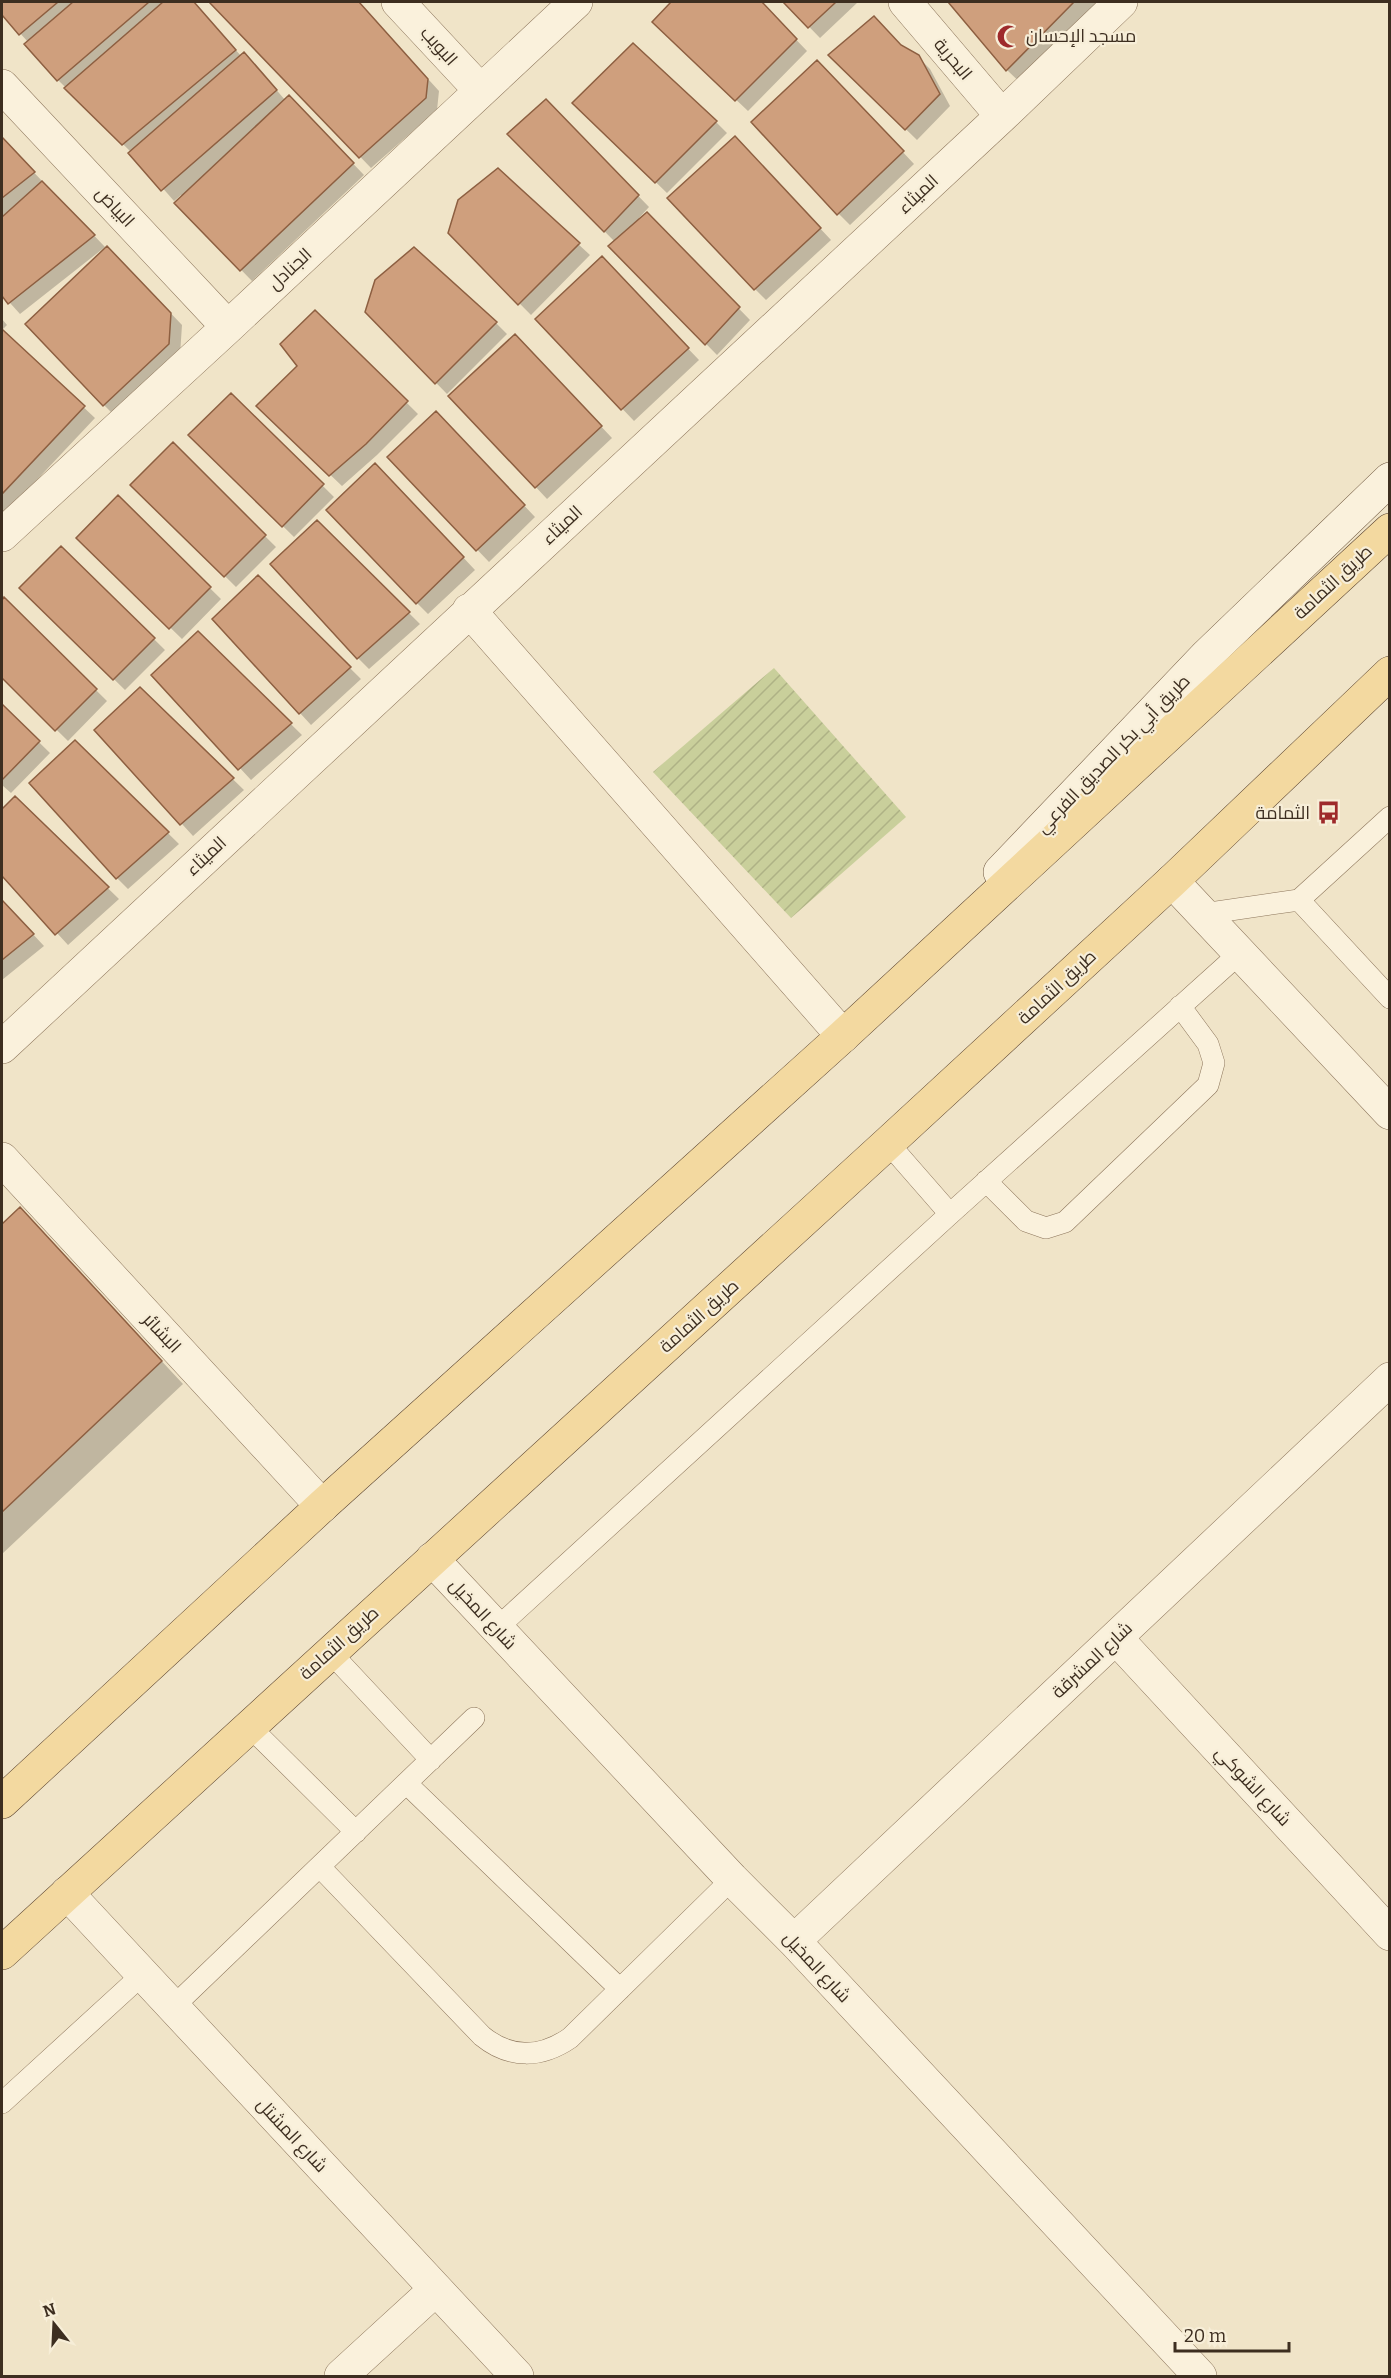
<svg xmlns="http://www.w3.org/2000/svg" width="1391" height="2378" font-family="Bitter,Cairo,serif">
	<defs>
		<pattern id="garden-furrows" width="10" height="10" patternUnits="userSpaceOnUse" patternTransform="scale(1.5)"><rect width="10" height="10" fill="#c9cf9b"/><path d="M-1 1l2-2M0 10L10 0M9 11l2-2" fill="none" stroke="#aeb285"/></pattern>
	</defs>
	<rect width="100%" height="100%" fill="#f0e4c8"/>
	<!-- garden -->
	<path fill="url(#garden-furrows)" d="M774,668L906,817L791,918L653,772Z"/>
	<!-- shadow -->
	<path fill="#0003" d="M2,2H193L242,57L256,66L285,100L289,97L364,175L252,281L176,203L183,197L181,195L174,201L132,153L58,80L26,44L28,42L2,13Z
		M211,2H358L439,91L437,110L371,168Z
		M673,2H760L807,51L748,111L654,22Z
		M785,2H858L820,38Z
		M949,2H1118L1029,91L1007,70Z
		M902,47L918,57L930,69L950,106L917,140L830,55Z
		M829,73L914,164L850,225L838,213Z
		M546,101L649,207L639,218L641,219L647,214L750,320L717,355L610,246L615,242L509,134Z
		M574,103L716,122L727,133L667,193Z
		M2,139L105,247L20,314L2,294Z
		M746,149L831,240L766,300L755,289Z
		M498,170L590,255L531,315L450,233Z
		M119,259L182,325L180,355L115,416L104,405Z
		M613,270L699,360L634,421L537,319Z
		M366,311L496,323L507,334L447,394Z
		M315,312L418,414L377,455L342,486L258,406L299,366Z
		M2,319L7,325L2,330Z
		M2,331L95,418L2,517Z
		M526,347L612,438L547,499L451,396Z
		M231,395L334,497L294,537L190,435Z
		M448,425L535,517L489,562L389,457Z
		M173,445L276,547L236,587L133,485Z
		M387,476L475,570L428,614L417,603Z
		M118,498L221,599L182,639L78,538Z
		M317,522L420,624L369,669L358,658Z
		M62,548L165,650L125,690L21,588Z
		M258,577L361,679L311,725L300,713Z
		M4,599L107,701L68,741L2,676V602Z
		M198,633L302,735L251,780L154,675Z
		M140,689L244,790L193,836L96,730Z
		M2,706L50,753L11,793L2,785Z
		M75,742L179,844L128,889L117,878Z
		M15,798L119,899L68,945L2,873V811Z
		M2,901L44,946L2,980Z
		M20,1209L183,1384L2,1554V1226Z"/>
	<!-- building -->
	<path fill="#cf9f7d" stroke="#8d5f41" stroke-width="1.5" d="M2,2H58L19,35L2,15Z
		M73,2H149L57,81L24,44Z
		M163,2H194L236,50L122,145L64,88Z
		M209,2H359L428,79L426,98L359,158Z
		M671,2H762L797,39L735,101L652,22Z
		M783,2H836L808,28Z
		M948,2H1074L1006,71Z
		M874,16L901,45L919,55L940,94L905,130L828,55Z
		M633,43L717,121L655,183L572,103Z
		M244,52L277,90L161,191L128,153Z
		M817,60L904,151L837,215L751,122Z
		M289,95L354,163L240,271L174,203Z
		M546,99L639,195L604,232L507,134Z
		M735,136L821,228L754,290L667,198Z
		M2,137L35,172L2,198Z
		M498,168L580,243L518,305L448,233L458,200Z
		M42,181L95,235L8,304L2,296V217Z
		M647,212L740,307L705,345L608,246Z
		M107,246L171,313L169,344L103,406L25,324Z
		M414,247L497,322L435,384L365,312L375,280Z
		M602,256L689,348L621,410L535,319Z
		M315,310L408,401L366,444L329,476L256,406L297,366L280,344Z
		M3,330L85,406L2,494V331Z
		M515,334L602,426L535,488L448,396Z
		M231,393L324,484L282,527L188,435Z
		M436,411L525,505L476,551L387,457Z
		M173,442L266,535L224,577L130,485Z
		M375,463L464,557L416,604L326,510Z
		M118,495L211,587L169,629L76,538Z
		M317,520L410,612L357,659L270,564Z
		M61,546L155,638L113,680L19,588Z
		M258,575L351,667L299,714L212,619Z
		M4,597L97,689L55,731L2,678V600Z
		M198,631L292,723L238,770L151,675Z
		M140,687L234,778L180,825L94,730Z
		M2,704L40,741L2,780Z
		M75,740L169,832L116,879L29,783Z
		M15,796L109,887L55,935L2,876V809Z
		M2,900L34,934L2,960Z
		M20,1207L162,1361L2,1512V1224Z"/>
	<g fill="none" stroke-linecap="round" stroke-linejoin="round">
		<defs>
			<path id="service" d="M1299,900L1390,998
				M1203,914L1299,900L1390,817
				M888,1143L950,1214
				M986,1181L1026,1221L1046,1228L1065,1222L1208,1085L1214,1063L1208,1044L1180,1006
				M497,1628L950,1214L1240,953
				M330,1652L431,1760
				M249,1726L356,1832
				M407,1784L620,1989
				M320,1867L482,2036C510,2059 541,2058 570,2038L732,1879
				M173,2007L474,1718
				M2,2103L143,1974"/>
			<path id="minor" d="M398,2L480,90
				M905,2L1002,116
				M2,86L228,327
				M2,535L228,327L576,2
				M469,610L843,1036
				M1172,881L1390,1113
				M2,1047L1002,116L1121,2
				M2,1159L322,1506
				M432,1559L732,1879L794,1941L1200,2376
				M1116,1638L1390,1934
				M67,1893L517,2376
				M794,1941L1390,1379
				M341,2376L436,2289"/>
			<path id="secondary" d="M1000,872L1206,656L1390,479"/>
			<path id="primary" d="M2,1802L322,1506L843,1036L1390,530
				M2,1953L888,1143L1172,881L1390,673"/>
		</defs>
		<!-- service casing -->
		<use href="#service" stroke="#8d765c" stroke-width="22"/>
		<!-- minor casing -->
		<use href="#minor" stroke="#8d765c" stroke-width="34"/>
		<!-- secondary casing -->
		<use href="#secondary" stroke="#6f573f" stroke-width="34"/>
		<!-- primary casing -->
		<use href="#primary" stroke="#5b4430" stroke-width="34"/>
		<!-- service -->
		<use href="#service" stroke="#faf1dc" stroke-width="21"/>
		<!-- minor -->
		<use href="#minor" stroke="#faf1dc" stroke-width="33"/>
		<!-- secondary -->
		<use href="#secondary" stroke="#faf1dc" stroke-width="33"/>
		<!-- primary -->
		<use href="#primary" stroke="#f3d9a0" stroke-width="33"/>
	</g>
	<!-- icons -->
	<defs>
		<symbol id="mosque-bare" viewBox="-9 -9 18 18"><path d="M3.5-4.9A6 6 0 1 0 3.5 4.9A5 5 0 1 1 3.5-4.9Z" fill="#9e2a2b" stroke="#f7eed8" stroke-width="2.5" paint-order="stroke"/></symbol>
		<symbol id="bus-bare" viewBox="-9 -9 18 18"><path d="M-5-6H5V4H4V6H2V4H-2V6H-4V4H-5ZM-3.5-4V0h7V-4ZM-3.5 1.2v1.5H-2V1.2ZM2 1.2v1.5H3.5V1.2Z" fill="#9e2a2b" stroke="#f7eed8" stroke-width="2.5" paint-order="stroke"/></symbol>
	</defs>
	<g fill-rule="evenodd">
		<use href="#mosque-bare" x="992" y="20" width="33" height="33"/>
		<use href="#bus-bare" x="1312" y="796" width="33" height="33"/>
	</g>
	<g text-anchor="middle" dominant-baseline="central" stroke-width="4.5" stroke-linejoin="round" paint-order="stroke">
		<!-- poi labels -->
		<g font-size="18" fill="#3d2e20" stroke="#f7eed8" text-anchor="start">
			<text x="1026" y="36">مسجد الإحسان</text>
			<text x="1310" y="813" text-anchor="end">الثمامة</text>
		</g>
		<!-- street labels -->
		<g font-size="18" fill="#3d2e20" stroke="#f7eed8">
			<text transform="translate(439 46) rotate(48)">البويب</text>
			<text transform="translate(953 59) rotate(50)">البحرية</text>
			<text transform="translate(918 194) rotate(-43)">الميثاء</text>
			<text transform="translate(115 207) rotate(47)">البياض</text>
			<text transform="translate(290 269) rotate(-43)">الجنادل</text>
			<text transform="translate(562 525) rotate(-43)">الميثاء</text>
			<text transform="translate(1333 582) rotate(-43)">طريق الثمامة</text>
			<text transform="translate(1113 754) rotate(-46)">طريق أبي بكر الصديق الفرعي</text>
			<text transform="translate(206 856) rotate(-43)">الميثاء</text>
			<text transform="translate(1057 987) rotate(-43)">طريق الثمامة</text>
			<text transform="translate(699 1316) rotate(-42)">طريق الثمامة</text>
			<text transform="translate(162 1333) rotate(47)">البشائر</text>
			<text transform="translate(483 1614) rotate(47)">شارع المخيل</text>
			<text transform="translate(339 1643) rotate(-42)">طريق الثمامة</text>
			<text transform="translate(1092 1660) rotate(-43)">شارع المشرقة</text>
			<text transform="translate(1253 1786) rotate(47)">شارع الشوكي</text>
			<text transform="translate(817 1967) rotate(47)">شارع المخيل</text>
			<text transform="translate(292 2135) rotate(47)">شارع المشتل</text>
		</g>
	</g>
	<!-- border -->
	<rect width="1391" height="2378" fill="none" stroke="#3d2e20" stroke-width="6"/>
	<!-- north arrow -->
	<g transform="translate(54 2324) rotate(342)" stroke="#f7eed8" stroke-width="4.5" paint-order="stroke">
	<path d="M0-4.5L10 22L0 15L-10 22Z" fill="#3d2e20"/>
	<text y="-9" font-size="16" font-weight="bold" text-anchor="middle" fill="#3d2e20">N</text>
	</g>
	<!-- scale -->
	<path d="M1175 2342v9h114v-9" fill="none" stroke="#3d2e20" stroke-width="3"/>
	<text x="1184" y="2342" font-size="18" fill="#3d2e20" stroke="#f7eed8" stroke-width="4.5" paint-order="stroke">20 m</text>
</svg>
